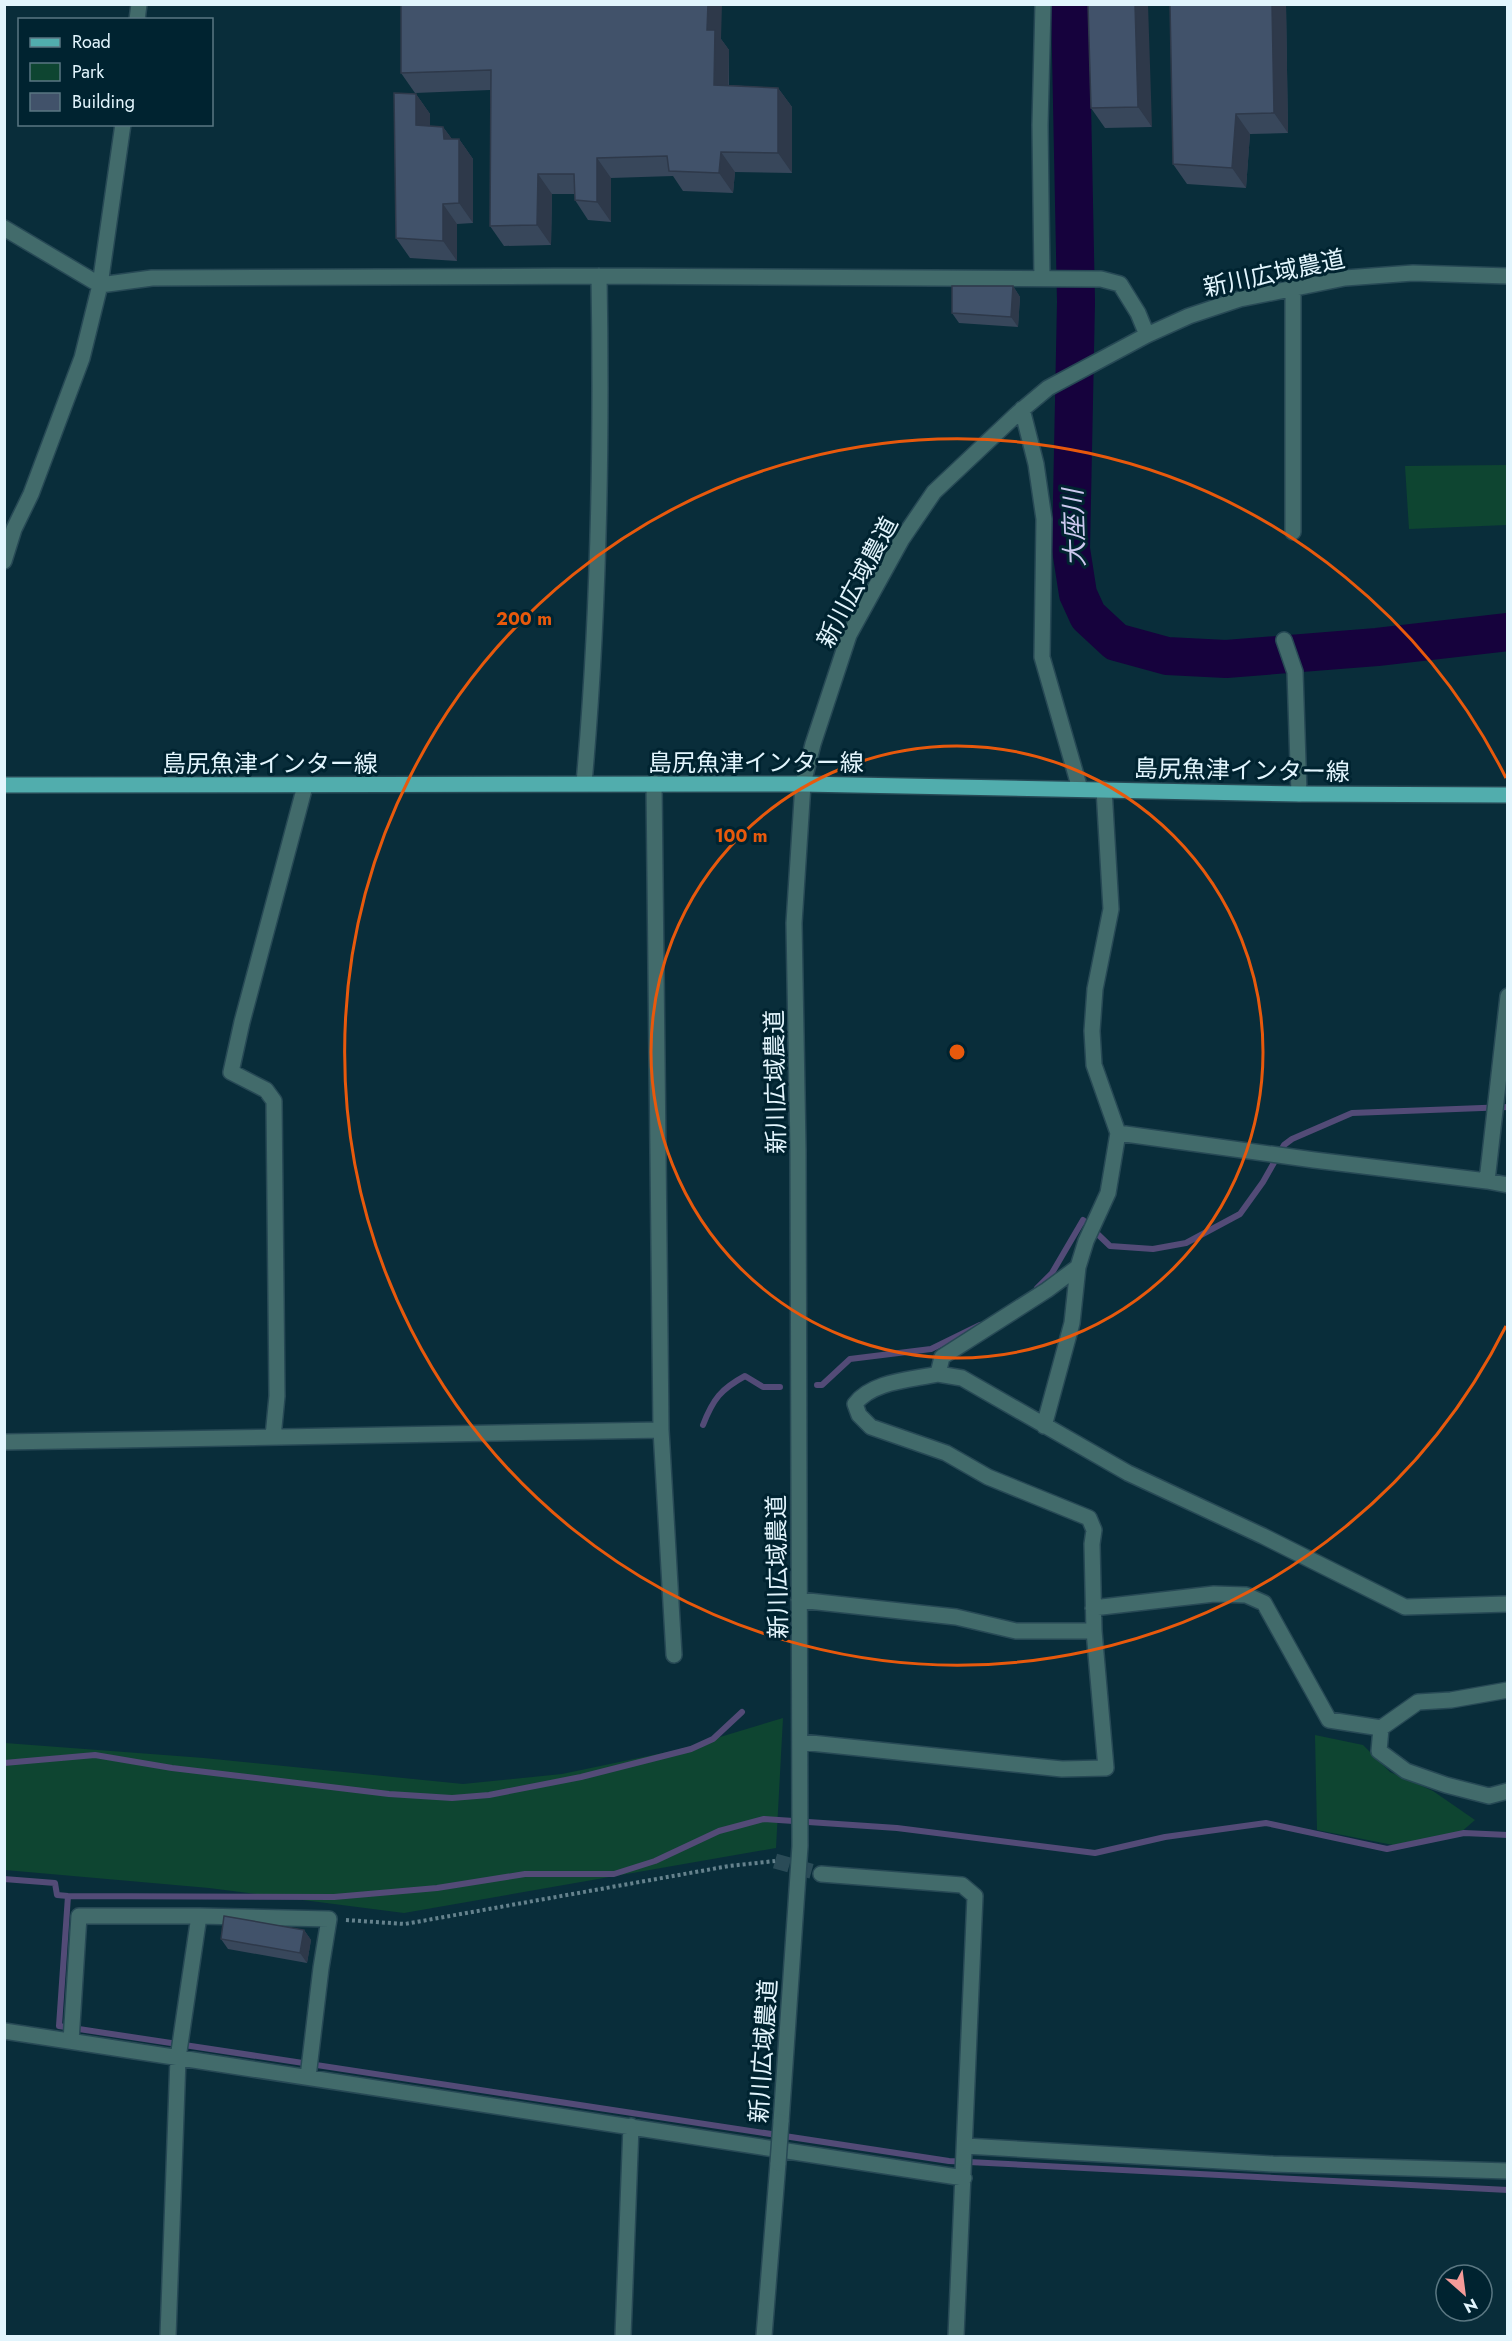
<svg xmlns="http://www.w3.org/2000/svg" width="1512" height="2341" font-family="Jost,'Noto Sans JP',sans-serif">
	<rect width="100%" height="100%" fill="#092d3a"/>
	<!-- green -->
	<path fill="#0e4531" d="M1507,465V525L1409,529L1405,466Z
		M783,1718L776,1848L404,1913L209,1888L5,1870V1743L204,1758L463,1784L562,1774L677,1750Z
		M1315,1735L1363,1745L1390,1772L1433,1791L1475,1820L1460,1833L1393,1845L1317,1830Z"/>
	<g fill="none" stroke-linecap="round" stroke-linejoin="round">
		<!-- stream -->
		<path stroke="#534b77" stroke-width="6" d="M1037,1288L1052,1273L1083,1220L1110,1246L1153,1249L1186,1243L1240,1214L1263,1182L1284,1145L1292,1139L1352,1113L1508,1107
			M817,1385H822L850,1359L931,1349L980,1325
			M703,1425C713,1399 721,1389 745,1376L763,1387H780
			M4,1763L95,1755L172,1768L389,1794L452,1798L489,1795L581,1777L691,1749L713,1739L742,1712
			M4,1879L55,1883L57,1895L68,1896L334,1897L437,1888L525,1874H614L655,1861L719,1831L764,1819L897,1828L1095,1853L1165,1837L1266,1823L1387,1849L1464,1833L1508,1835
			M68,1896L59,2026L949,2161L1508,2190"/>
		<!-- river -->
		<path stroke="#16023d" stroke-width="38" d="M1070,4L1076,302L1071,549L1078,594L1088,616L1116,642L1167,656L1226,659L1377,647L1508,632"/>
		<!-- minor-tunnel -->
		<path stroke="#2a4b57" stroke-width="15" stroke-dasharray="15 8" stroke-linecap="butt" d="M775,1861L821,1874"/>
		<defs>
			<path id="minor" d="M137,20L139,4
				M4,228L100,285L152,278L599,276L1101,279L1120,284L1138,313L1147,335
				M1042,278L1040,125L1043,4
				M1022,409L1036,464L1044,519L1042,657L1080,789
				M1293,532V287
				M4,561L14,529L31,494L82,358L100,285L123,124
				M1284,640L1295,672L1299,794
				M584,783C599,615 602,445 599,276
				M1104,789L1111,909L1095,989L1092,1031L1094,1065L1118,1133L1314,1160L1487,1181L1508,996
				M1487,1181L1508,1185
				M1078,1267L1047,1290L942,1357L938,1374L962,1378L1128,1473L1263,1536L1405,1607L1508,1604
				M938,1374C911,1380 872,1381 855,1404L859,1415L871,1427L946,1453L988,1477L1089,1518L1094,1530L1092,1544L1094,1631
				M1044,1426L1072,1323L1078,1267L1086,1241L1108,1193L1118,1133
				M661,1430L674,1655
				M273,1437L277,1396L274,1101L266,1090L231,1072L242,1022L305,786
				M4,1442L661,1430L654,783
				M799,1600L956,1617L1016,1631H1094L1106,1768L1062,1769L801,1742
				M1093,1608L1214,1594L1246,1595L1264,1603L1329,1720L1381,1728
				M1508,1690L1451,1700L1418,1702L1381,1728L1379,1751L1406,1771L1446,1785L1489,1796L1508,1791
				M821,1874L962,1885L975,1896L956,2336
				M4,2031L964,2178
				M71,2041L79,1916H199
				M781,2122L800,1846L798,1149L794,923L803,784L813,744L849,635L902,539L934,492L1018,413L1048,388L1147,335L1189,316L1240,299L1345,278L1413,273L1508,276
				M965,2146L1273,2164L1508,2171
				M168,2336L178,2058L199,1916L329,1919L321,1968L308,2077
				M623,2336L631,2126
				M764,2336L778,2163"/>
			<path id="major" d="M4,785L803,784L1299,794L1508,795"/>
		</defs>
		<!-- minor casing -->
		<use href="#minor" stroke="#274955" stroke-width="18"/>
		<!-- major casing -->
		<use href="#major" stroke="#274955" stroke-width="18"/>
		<!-- path -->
		<path stroke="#65828d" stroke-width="4" stroke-dasharray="3 3" stroke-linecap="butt" d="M346,1920L405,1924L729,1866L775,1861"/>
		<!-- minor -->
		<use href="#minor" stroke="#426b6b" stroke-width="15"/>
		<!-- major -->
		<use href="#major" stroke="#51adad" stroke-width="15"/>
		<defs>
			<path id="minor-bridge" d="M778,2163L781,2122"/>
		</defs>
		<!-- minor-bridge casing -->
		<use href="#minor-bridge" stroke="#274955" stroke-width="18" stroke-linecap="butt"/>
		<!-- minor-bridge -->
		<use href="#minor-bridge" stroke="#426b6b" stroke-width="15"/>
	</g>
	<!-- wall -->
	<path fill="#38475b" d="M1088,4L1152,127L1105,128L1091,108Z
		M1286,4L1288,133L1250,134L1246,188L1187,184L1173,164Z
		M721,39L729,50V85L778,88L792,107V173L735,172L733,193L683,191L673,176L611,178V222L588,220L575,200V194H552L551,245L504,246L490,226V90L415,93L401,73Z
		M416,94L430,114V126L443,127L452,139H459L473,159V223L457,224V261L410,258L396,238Z
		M1013,286L1020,297L1018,327L959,323L952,313Z
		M304,1930L311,1940L307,1963L228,1949L221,1939Z"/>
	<!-- shaded-wall -->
	<path fill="#2e394a" d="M708,4H722L721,39L729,50L728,105L714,85L707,30Z
		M1135,4H1148L1152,127L1138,107Z
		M1272,4H1286L1288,133L1274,113Z
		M778,88L792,107V173L778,153Z
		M416,94L430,114V145L416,125Z
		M1236,114L1250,134L1246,188L1232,168Z
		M443,127L457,146L444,139Z
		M459,139L473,159V223L459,203Z
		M721,152L735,172L733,193L719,173Z
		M597,158L611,178V222L597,202Z
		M538,174L552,194L551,245L537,225Z
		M443,204L457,224V261L443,241Z
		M1013,286L1020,297L1018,327L1011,317Z
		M304,1930L311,1940L307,1963L300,1953Z"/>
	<!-- building -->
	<path fill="#41526a" stroke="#2e394a" stroke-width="1.5" d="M401,4H708L707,30H715L714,85L778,88V153L721,152L719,173L669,171L667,156L597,158V202L575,200L574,174H538L537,225L490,226L491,70L401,73Z
		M1088,4H1135L1138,107L1091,108Z
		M1170,4H1272L1274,113L1236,114L1232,168L1173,164Z
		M394,93L416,94V125L443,127L444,139H459V203L443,204V241L396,238Z
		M952,286H1013L1011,317L952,313Z
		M224,1916L304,1930L300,1953L221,1939Z"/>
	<!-- distance rings -->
	<g fill="none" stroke="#e8590c" stroke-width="3">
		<circle cx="957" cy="1052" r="306"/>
		<path d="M1506 1326A613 613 0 1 1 1506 778"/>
	</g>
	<g text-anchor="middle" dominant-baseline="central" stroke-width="6" stroke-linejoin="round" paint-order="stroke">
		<!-- street labels -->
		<g font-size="24" fill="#e2f5fd" stroke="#002330">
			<text transform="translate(1274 273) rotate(-12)">新川広域農道</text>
			<text transform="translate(857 582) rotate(-62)">新川広域農道</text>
			<text x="756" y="762">島尻魚津インター線</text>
			<text x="270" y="763">島尻魚津インター線</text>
			<text transform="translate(1242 770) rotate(1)">島尻魚津インター線</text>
			<text transform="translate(775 1082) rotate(-91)">新川広域農道</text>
			<text transform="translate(777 1567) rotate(-91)">新川広域農道</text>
			<text transform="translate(763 2051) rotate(-86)">新川広域農道</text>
		</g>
		<!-- water labels -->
		<g font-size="26" font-style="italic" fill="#ccc9ef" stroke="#002330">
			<text transform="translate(1074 528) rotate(-92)">大座川</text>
		</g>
	</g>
	<circle cx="957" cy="1052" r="9" fill="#e8590c" stroke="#002330" stroke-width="3"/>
	<g font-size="18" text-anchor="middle" font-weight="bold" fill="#e8590c" stroke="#002330" stroke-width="6" stroke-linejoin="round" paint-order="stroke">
		<text x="524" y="625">200 m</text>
		<text x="741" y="842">100 m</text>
	</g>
	<!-- border -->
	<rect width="1512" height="2341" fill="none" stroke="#e2f5fd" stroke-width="12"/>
	<!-- legend -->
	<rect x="18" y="18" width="195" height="108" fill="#002330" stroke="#5a7782" stroke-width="1.5"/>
	<rect x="30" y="38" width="30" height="9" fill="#51adad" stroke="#5a7782" stroke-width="1.5"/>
	<text x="72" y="48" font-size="18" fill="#e2f5fd">Road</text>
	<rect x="30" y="63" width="30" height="18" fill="#0e4531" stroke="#5a7782" stroke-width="1.5"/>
	<text x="72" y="78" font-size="18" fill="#e2f5fd">Park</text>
	<rect x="30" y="93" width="30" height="18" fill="#41526a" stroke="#5a7782" stroke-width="1.5"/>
	<text x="72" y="108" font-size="18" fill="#e2f5fd">Building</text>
	<!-- north arrow -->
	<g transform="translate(1464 2293) rotate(152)"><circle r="28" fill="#002330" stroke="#5a7782" stroke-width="1.5"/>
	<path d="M0-4.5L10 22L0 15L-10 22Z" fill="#f59b99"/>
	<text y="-9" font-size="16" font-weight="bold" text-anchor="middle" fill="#e2f5fd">N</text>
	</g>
</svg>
